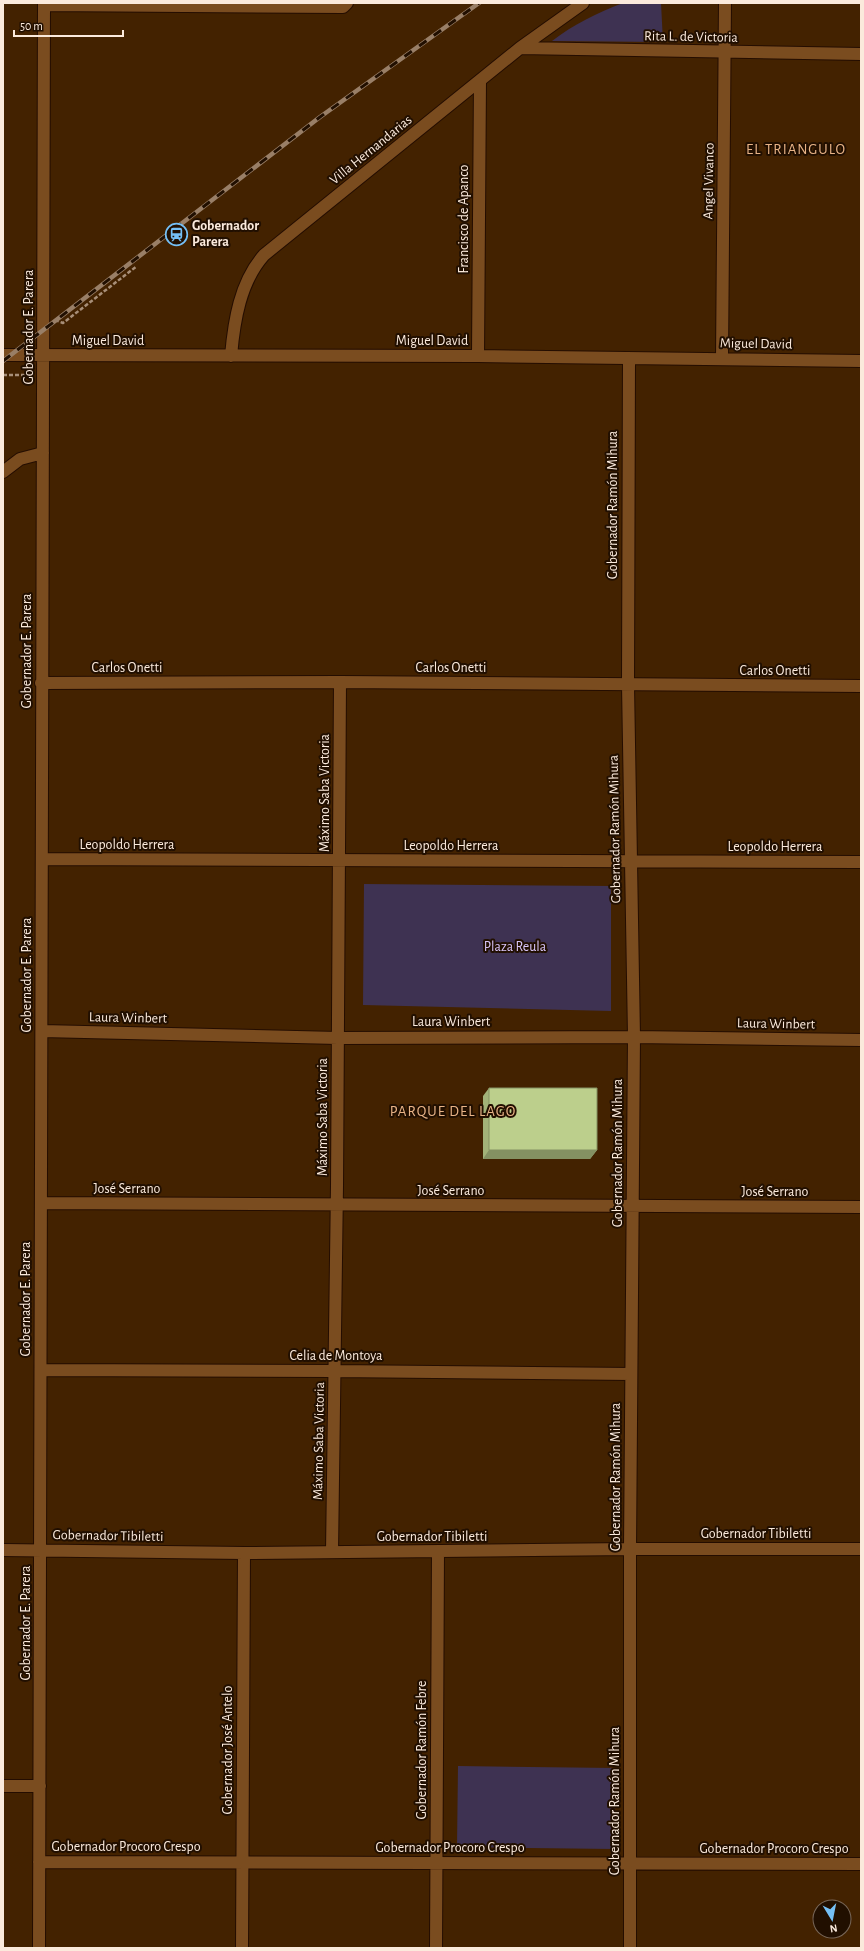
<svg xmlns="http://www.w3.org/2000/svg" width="864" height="1951" font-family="'Alegreya Sans',sans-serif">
	<rect width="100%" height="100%" fill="#432200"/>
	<!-- green -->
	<path fill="#3e3252" d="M623,3H661L663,42L552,41C574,24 597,13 623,3Z
		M364,884L611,886V1011L363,1005Z
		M458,1766L615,1768L614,1849L457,1847Z"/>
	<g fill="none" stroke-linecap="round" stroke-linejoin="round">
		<defs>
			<path id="minor" d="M44,5L343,7L347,3
				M520,48L861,54
				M3,355L478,356L861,361
				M231,356C234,321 240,282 264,255L520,48L583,3
				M478,356L480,81
				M629,358L628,685L634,1037L630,1549V1948
				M722,358L725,3
				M3,472L20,459L43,453
				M41,683L340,682L861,686
				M42,859L861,862
				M42,1031L338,1038L634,1037L861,1040
				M41,1203L861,1207
				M41,1370L335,1371L631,1374
				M3,1550L244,1553L630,1549H861
				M332,1552L337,1186L340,682
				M3,1786H40
				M39,1862L861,1864
				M39,1948L44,3
				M242,1948L244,1553
				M436,1948L438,1552"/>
		</defs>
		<!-- minor casing -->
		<use href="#minor" stroke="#240d00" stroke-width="14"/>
		<!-- path -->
		<path stroke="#a88f78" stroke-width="2.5" stroke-dasharray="4 2" stroke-linecap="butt" d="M55,320L63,323L137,266
			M3,375H26L30,378"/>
		<!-- minor -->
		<use href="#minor" stroke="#7a4c1f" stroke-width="12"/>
		<defs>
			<path id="rail" d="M3,361L320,117L479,3"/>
		</defs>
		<!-- rail casing -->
		<use href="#rail" stroke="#997f67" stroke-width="4.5"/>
		<!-- rail -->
		<use href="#rail" stroke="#210f00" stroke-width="3" stroke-dasharray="9" stroke-linecap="butt"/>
	</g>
	<!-- wall -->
	<path fill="#a2b278" d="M489,1088L597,1150L590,1159H483V1096Z"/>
	<!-- shaded-wall -->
	<path fill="#849162" d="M489,1150H597L590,1159H483Z"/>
	<!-- building -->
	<path fill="#bccf8c" stroke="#849162" d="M489,1088H597V1150H489Z"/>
	<!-- icons -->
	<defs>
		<symbol id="station-ring" viewBox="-11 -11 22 22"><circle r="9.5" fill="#210f00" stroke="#75c0f6" stroke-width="1.5"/><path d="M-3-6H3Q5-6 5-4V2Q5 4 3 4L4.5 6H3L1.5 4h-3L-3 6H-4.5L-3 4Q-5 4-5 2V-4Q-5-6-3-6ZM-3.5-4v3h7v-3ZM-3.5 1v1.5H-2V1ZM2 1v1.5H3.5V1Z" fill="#75c0f6"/></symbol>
	</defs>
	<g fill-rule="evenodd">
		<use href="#station-ring" x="164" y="222" width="25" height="25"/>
	</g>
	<g text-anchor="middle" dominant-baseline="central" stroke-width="4" stroke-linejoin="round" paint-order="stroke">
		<!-- street labels -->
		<g font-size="14" fill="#fbeadc" stroke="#210f00">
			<text transform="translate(691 37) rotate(1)">Rita L. de Victoria</text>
			<text transform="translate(371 150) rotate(-39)">Villa Hernandarias</text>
			<text transform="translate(709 181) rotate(-89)">Angel Vivanco</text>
			<text transform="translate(464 219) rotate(-90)">Francisco de Apanco</text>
			<text transform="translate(29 327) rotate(-90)">Gobernador E. Parera</text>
			<text x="108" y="341">Miguel David</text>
			<text x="432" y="341">Miguel David</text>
			<text transform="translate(756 344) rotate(1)">Miguel David</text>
			<text transform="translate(613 505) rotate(-90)">Gobernador Ramón Mihura</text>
			<text transform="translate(27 651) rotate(-90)">Gobernador E. Parera</text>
			<text x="127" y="668">Carlos Onetti</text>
			<text x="451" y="668">Carlos Onetti</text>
			<text x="775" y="671">Carlos Onetti</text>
			<text transform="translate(325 793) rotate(-90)">Máximo Saba Victoria</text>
			<text transform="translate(615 829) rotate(-91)">Gobernador Ramón Mihura</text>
			<text x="127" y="845">Leopoldo Herrera</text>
			<text x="451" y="846">Leopoldo Herrera</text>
			<text x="775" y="847">Leopoldo Herrera</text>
			<text transform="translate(27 975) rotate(-90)">Gobernador E. Parera</text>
			<text transform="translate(128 1018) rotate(1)">Laura Winbert</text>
			<text x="451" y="1022">Laura Winbert</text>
			<text transform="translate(776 1024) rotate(1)">Laura Winbert</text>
			<text transform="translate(323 1117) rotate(-90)">Máximo Saba Victoria</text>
			<text transform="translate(618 1153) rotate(-90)">Gobernador Ramón Mihura</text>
			<text x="127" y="1189">José Serrano</text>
			<text x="451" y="1191">José Serrano</text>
			<text x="775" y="1192">José Serrano</text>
			<text transform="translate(26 1299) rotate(-90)">Gobernador E. Parera</text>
			<text x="336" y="1356">Celia de Montoya</text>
			<text transform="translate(319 1441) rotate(-89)">Máximo Saba Victoria</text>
			<text transform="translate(616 1477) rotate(-90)">Gobernador Ramón Mihura</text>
			<text x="756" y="1534">Gobernador Tibiletti</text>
			<text transform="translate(108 1536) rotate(1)">Gobernador Tibiletti</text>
			<text x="432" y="1537">Gobernador Tibiletti</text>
			<text transform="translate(26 1623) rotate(-90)">Gobernador E. Parera</text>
			<text transform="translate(228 1750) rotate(-90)">Gobernador José Antelo</text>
			<text transform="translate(422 1750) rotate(-90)">Gobernador Ramón Febre</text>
			<text transform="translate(615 1801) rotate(-90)">Gobernador Ramón Mihura</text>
			<text x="126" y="1847">Gobernador Procoro Crespo</text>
			<text x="450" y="1848">Gobernador Procoro Crespo</text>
			<text x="774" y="1849">Gobernador Procoro Crespo</text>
		</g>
		<!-- poi labels -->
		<g font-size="14" font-weight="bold" fill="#fbeadc" stroke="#210f00" text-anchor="start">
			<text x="192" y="226">Gobernador<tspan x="192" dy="16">Parera</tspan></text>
		</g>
		<!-- park labels -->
		<g font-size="14" fill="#d8c5f9" stroke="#210f00">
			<text x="515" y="947">Plaza Reula</text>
		</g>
		<!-- neighbourhood labels -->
		<g font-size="15" letter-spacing="1" fill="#e8b386" stroke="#210f00">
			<text x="796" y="149">EL TRIANGULO</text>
			<text x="453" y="1111">PARQUE DEL LAGO</text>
		</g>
	</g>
	<!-- border -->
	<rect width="864" height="1951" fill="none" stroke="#fbeadc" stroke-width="8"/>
	<!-- north arrow -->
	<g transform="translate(832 1919) rotate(170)"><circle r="19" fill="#210f00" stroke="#786758"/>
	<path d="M0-3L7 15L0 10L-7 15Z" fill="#75c0f6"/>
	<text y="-6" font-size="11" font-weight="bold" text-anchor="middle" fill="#fbeadc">N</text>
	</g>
	<!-- scale -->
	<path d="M14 30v6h109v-6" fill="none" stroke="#fbeadc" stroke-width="2"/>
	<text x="20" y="30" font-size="12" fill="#fbeadc" stroke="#210f00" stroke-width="3" paint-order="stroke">50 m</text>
</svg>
